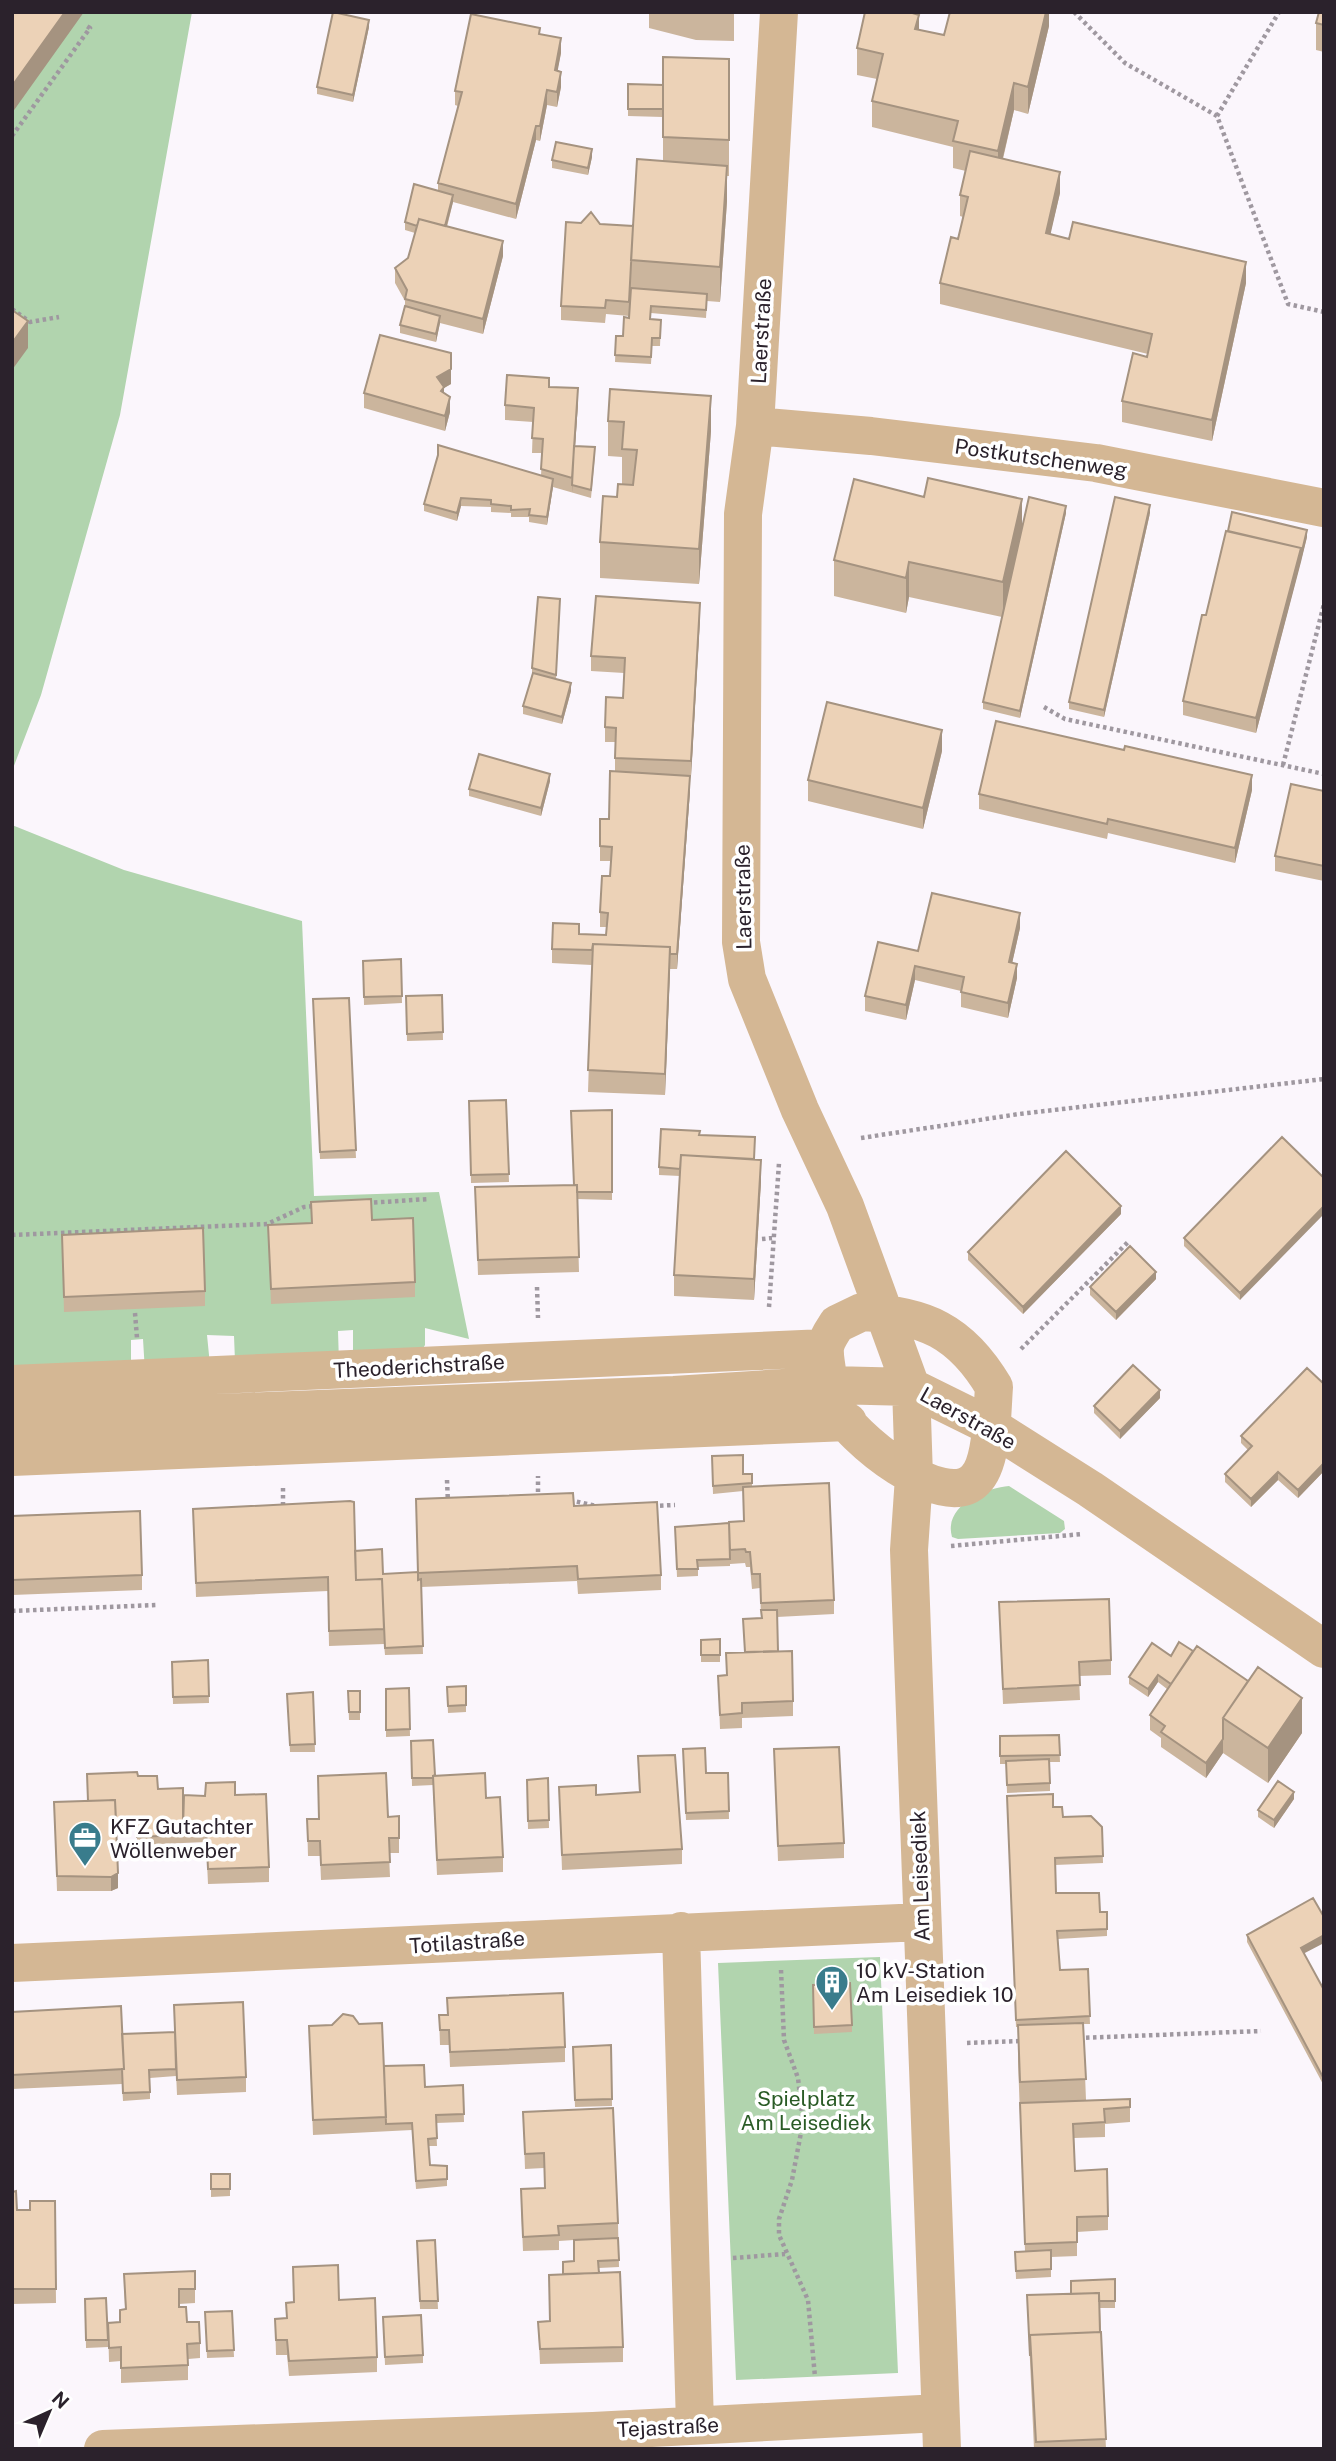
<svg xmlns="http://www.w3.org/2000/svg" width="1336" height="2461" font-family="'Public Sans',sans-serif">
	<rect width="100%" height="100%" fill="#fbf6fc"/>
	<!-- green -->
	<path fill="#b1d4ae" d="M12,12H192L120,415L41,695L12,771Z
		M12,825L124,870L302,921L314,1196L439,1192L469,1339L425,1328V1345L416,1360L353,1363V1330L338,1331L339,1363L235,1361L234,1336L207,1335L210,1365L145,1372L143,1339L131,1340V1372L12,1377Z
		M1009,1486L1064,1521L1065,1529L1060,1533L958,1539L952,1537C943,1506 985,1488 1009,1486Z
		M880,1957L898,2373L736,2380L718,1963Z"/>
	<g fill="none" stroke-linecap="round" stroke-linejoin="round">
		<!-- path -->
		<path stroke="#9f98a0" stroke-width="4.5" stroke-dasharray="3.5 3.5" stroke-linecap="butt" d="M1074,12L1125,63L1217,116L1288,304L1324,312
			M1217,116L1279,12
			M12,136L90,28L85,25
			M12,309L30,322L59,317
			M1044,707L1065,719L1324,774
			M1283,765L1324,604
			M861,1138L1019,1114L1324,1079
			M367,1203L429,1199
			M12,1235L267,1224L304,1207L316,1206
			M762,1239L772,1238
			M537,1287L538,1318
			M769,1307L779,1163
			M135,1313L137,1338
			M1021,1349L1129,1241
			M447,1480L448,1503
			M283,1488V1510
			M538,1499V1476
			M570,1500L596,1506
			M653,1506L675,1505
			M951,1546L1082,1534
			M12,1611L156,1605
			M781,1970L784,2040L798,2078L803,2122L792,2180L779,2219V2235L808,2300L815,2377
			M1079,2038L1261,2031
			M967,2043L1021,2041
			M733,2258L785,2254"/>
		<!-- minor -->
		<path stroke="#d4b794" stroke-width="38" d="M779,12L755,426L743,514L741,942L747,979L800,1110L845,1206L911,1387L914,1477L909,1550L942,2449
			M755,426L871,436L1096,463L1324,508
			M862,1312C924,1315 961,1331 994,1387C992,1411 993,1463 975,1480C943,1513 849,1436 835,1406C831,1397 824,1357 825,1348C826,1340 833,1330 837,1324Z
			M12,1384L825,1348
			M12,1421L674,1395L831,1385L911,1387L992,1427L1090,1489L1324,1649
			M12,1457L848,1422
			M681,1931L695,2425
			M12,1963L922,1922
			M103,2449L593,2431L940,2413"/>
	</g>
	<!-- wall -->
	<path fill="#cbb59d" d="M649,12H734V41L696,40L649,28Z
		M1049,12V26L1028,114L1014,110L1003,159L1060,193L1050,234L1246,283L1212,441L1122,422V401L1148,354L940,304V283L958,239L963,217L960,216V195L966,171L953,168V147L872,127V101L877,79L857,75V48L919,30L944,35Z
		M1324,12V52L1316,50V23Z
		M369,27L353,102L317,94V87Z
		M540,34L561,53L557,71L561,87L557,107L547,105L540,141L536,140L516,219L453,202L447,227L503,256L483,334L440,323L436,342L400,333V325L405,306V301L395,283V268L408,258L415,233L405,230V222L438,190V183L458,106L455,105V91Z
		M729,59V176H727V201L720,302L707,301L706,318L651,313L650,319L661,320L660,346H652L651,364L615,362L616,336H623L629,316L606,314L605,323L561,320V306L600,224L633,226L663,161V117L628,116V84L663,85Z
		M592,157L588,175L552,168V160Z
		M451,384L444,388V393L450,412L445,431L364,408V393Z
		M549,387L578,403L575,446L595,455L591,498L553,487L547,525L529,522V517H511V513L491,512V507L461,506L457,521L424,511V504L541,476L542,453H532L533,422L505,420V405Z
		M610,389L711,431L699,584L600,578V542L622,484V457L608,456V421Z
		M1066,513L1020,718L983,709V702L1002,617L909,597L906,613L834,596V560L1022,527Z
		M1150,513L1104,717L1069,709V702Z
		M1307,537L1256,733L1183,715V701L1206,615Z
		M560,607L556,679L571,691L562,724L523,714V706L532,675V668Z
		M700,618L691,776H683L690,791L677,969H670L665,1095L588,1092L592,965L552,963V949L579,934L606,935L607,927H600V912L610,876L611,861H600V819H609L615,771V742H605V727L623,698L624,673L591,671V656Z
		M942,751L923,829L808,801V780Z
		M550,781L541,816L469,796V789Z
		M1252,790L1235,863L1108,833L1107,839L979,809V794Z
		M1324,791V881L1275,871V856Z
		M1020,928L1012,963L1017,978L1008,1018L961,1007V991L915,980L906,1020L865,1011V996L918,951Z
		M401,959L402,1003L364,1005L363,961Z
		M442,995L443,1040L407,1041L406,996Z
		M349,998L356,1158L320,1159L313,999Z
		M506,1100L509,1182L471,1183L469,1101Z
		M612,1110V1200L577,1199L579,1272L478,1275L475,1187L573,1185Z
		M699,1135L754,1160L761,1181L754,1300L674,1296V1275L680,1176L659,1175V1167Z
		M1282,1137L1240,1300L1184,1246V1238Z
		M311,1202L372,1220L415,1282V1297L271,1304L268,1225L311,1223Z
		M1121,1214L1023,1314L968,1260V1252Z
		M62,1235L205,1291V1306L64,1312Z
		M1156,1279L1116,1320L1090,1295V1287Z
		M1324,1384V1471L1298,1498L1278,1480L1251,1507L1225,1482V1474L1248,1450L1241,1443V1436Z
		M1160,1398L1120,1439L1094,1413V1406Z
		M712,1464L743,1474H752V1487L834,1600V1614L777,1617L778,1651L793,1701V1716L742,1718V1728L720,1729L718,1676L726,1675V1653L744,1652L761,1618L760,1588L752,1589L750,1567H746L745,1563L730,1564V1566L698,1567V1576L677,1577L675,1527L743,1521V1491L713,1494Z
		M574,1506L661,1575V1590L578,1594L577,1581L421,1587L423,1654L385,1655L384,1644L329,1646L328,1591L196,1597L193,1509L355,1551L383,1574L418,1572Z
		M12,1516L142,1575V1590L12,1595Z
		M999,1602L1111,1660V1675L1079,1676L1080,1700L1003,1704Z
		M720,1639V1662H701V1640Z
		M1171,1656L1302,1733L1268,1783L1223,1753L1206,1778L1161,1747V1738L1150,1730V1715L1167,1689L1158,1682L1148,1697L1129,1684V1677Z
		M208,1660L209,1703L173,1704L172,1662Z
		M447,1687L466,1705V1712L448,1713Z
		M409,1688L410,1736L386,1737V1689Z
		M348,1691H360V1720H349Z
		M313,1692L315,1752H290L287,1694Z
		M1059,1735L1060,1762H1050V1791L1007,1793L1006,1764H1000V1736Z
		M411,1741L435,1775L486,1798L503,1857V1872L437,1875L433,1785L412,1786Z
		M683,1749L706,1773H728L729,1819L686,1820Z
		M774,1749L844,1843V1858L778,1861Z
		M638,1756L682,1849V1864L562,1870L559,1787L596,1795L639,1792Z
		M138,1776L158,1789L183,1835L184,1795H235L269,1867V1882L208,1884L206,1842L137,1845V1826L116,1827L118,1888L111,1891H57L54,1802L88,1801Z
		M548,1778L549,1828L528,1829L527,1780Z
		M1007,1796L1053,1807L1063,1817L1102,1827L1103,1863L1055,1865L1056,1893L1100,1912H1107V1936L1058,1939L1060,1970L1088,1969L1090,2024H1083L1086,2100L1130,2099V2122L1105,2124V2137L1074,2138L1075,2171L1108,2216V2230L1077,2232V2256L1051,2257V2277L1016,2279L1015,2252L1025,2251L1018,2061V2027H1016Z
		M1294,1799L1274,1828L1258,1817V1810Z
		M399,1816V1853H389L390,1877L321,1880L320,1856H308L307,1819Z
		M1247,1935L1304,1954L1324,1990V2086L1247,1942Z
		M813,1985L852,2025V2032L814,2034Z
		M447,1998L565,2047V2062L450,2067L449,2045H440L439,2015H448Z
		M174,2005L246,2077V2092L177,2095L176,2072V2076L150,2078V2099L123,2101L122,2084L12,2089V2012L122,2034L174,2032Z
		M309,2026L384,2068L425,2087L463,2085L464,2122L436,2123L437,2146H428L430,2165L447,2166V2186L416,2189L412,2130L313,2135Z
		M611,2045L612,2106L575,2107L573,2047Z
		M523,2112L618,2223L619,2267L599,2268V2273L623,2347V2362L540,2364L538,2322L550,2321L549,2275L563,2274L574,2261V2240L559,2241V2250L523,2251L521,2204L544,2188V2168L525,2169Z
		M211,2174L230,2189V2196L211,2197Z
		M12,2192L17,2210H30L55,2201L56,2303L12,2304Z
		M435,2240L438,2309H420L417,2241Z
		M293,2267L339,2300L377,2357V2372L289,2376L287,2355H276L275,2319L286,2318L294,2303Z
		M195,2271V2303L179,2304V2307L200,2343V2358L188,2359V2380L121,2383V2361L109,2362L108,2323L120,2322L125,2309L124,2274Z
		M1027,2295L1115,2301V2308H1100L1106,2449H1034Z
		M106,2298L108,2347L86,2348L85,2299Z
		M232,2311L234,2357L207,2358L205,2312Z
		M383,2317L423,2355V2363L385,2365Z"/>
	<!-- shaded-wall -->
	<path fill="#a59380" d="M65,12H84L12,113V86Z
		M1046,12H1049V26L1028,114V87Z
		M919,15V41L915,29Z
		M369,20V27L353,102V95Z
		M561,38V53L555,85V70Z
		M561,72V87L557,107V92Z
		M1014,83V110L998,178V151Z
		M547,90V105L540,141V126Z
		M536,126V140L516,219V204Z
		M592,149V157L588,175V168Z
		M727,166V201L720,302V267Z
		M1060,172V193L1046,254V233Z
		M453,195V202L443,240V233Z
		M503,241V256L483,334V319Z
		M1246,262V283L1212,441V420Z
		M440,316V323L436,342V334Z
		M28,321V348L12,370V343Z
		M451,353V384L444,388V402L437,377Z
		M578,388V403L572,493V478Z
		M711,396V431L699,584V549Z
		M450,397V412L445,431V416Z
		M553,479V487L547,525V517Z
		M461,498V506L457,521V513Z
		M1022,499V534L1003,618V582Z
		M1150,505V513L1104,717V710Z
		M1066,506V513L1020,718V711Z
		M1307,530V537L1301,562L1256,733V718L1301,548Z
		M909,562V597L906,613V578Z
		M700,603V618L691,776V761Z
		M571,683V691L562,724V717Z
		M942,730V751L923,829V808Z
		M550,774V781L541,816V808Z
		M1252,775V790L1235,863V848Z
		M690,776V791L677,969V954Z
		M1020,913V928L1009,977V962Z
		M670,947V969L665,1095V1074Z
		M1017,964V978L1008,1018V1003Z
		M915,966V980L906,1020V1005Z
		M761,1160V1181L754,1300V1279Z
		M1121,1206V1214L1023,1314V1307Z
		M1324,1206V1214L1240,1300V1293Z
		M1156,1272V1279L1116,1320V1312Z
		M1160,1390V1398L1120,1439V1431Z
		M1324,1463V1471L1298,1498V1490Z
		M1278,1472V1480L1251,1507V1499Z
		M1158,1675V1682L1148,1697V1689Z
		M1302,1698V1733L1268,1783V1748Z
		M1223,1739V1753L1206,1778V1763Z
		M1294,1792V1799L1274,1828V1820Z
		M118,1873V1888L111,1891V1877Z
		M1324,1935V1943L1301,1955V1948Z"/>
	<!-- building -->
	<path fill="#ecd2b7" stroke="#a59380" stroke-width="2" d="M12,12H65L12,86Z
		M333,12L369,20L353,95L317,87Z
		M865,12H909L919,15L915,29L944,35L950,12H1046L1028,87L1014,83L998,151L953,141L958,121L872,101L883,54L857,48Z
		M1319,12H1324V25L1316,23Z
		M471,14L540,28L539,34L561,38L555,70L561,72L557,92L547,90L540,126H536L516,204L438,183L462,92L455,91Z
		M663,57L729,59V140L663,137Z
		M628,84L663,85V109H628Z
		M556,142L592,149L588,168L552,160Z
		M970,151L1060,172L1046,233L1069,239L1073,222L1246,262L1212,420L1122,401L1133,353L1147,357L1152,334L940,283L951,237L958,239L968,197L960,195Z
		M637,159L727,166L720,267L631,260Z
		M414,184L453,195L445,226L419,219L417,226L405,222Z
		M591,212L600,224L633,226L629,302L606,300L605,308L561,306L566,222L581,223Z
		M419,219L503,241L483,319L405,299L407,290L395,268L408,258Z
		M631,288L707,294L706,310L651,306L650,319L661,320L660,338H652L651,357L615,355L616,336H623L624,317L629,318Z
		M405,306L440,316L436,334L400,325Z
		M12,310L28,321L12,343Z
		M380,335L451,353V369L437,377L444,387L441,391L450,397L445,416L364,393Z
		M507,375L549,378V387L578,388L572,478L541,469L543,439L532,438L534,408L505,405Z
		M610,389L711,396L699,549L600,542L603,496L617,497L618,484L633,485L637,450L622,449L624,422L608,421Z
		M438,445L553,479L547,517L529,515L530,509L511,510V506L491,504V500L461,498L457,513L424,504L438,455Z
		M574,446L595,447L591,490L572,485Z
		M928,478L1022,499L1003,582L909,562L906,578L834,560L854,479L924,497Z
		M1029,497L1066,506L1020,711L983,702Z
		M1115,497L1150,505L1104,710L1069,702Z
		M1232,512L1307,530L1301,555V548L1228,531Z
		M1226,531L1301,548L1256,718L1183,701L1202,615H1206Z
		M596,596L700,603L691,761L615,758L616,728L605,727L606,697L623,698L625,658L591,656Z
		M538,597L560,599L556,675L532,668Z
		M533,673L571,683L562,717L523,706Z
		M827,702L942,730L923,808L808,780Z
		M996,721L1124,750L1125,746L1252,775L1235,848L1108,819L1107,824L979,794Z
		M479,754L550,774L541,808L469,789Z
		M610,771L690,776L677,954H670V947L593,944L592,950L552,949L553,923L579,924V934L606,935L608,913L600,912L602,876H610L612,847L600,846V819H609Z
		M1291,784L1324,791V866L1275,856Z
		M932,893L1020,913L1009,962L1017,964L1008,1003L961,992L964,977L915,966L906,1005L865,996L878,942L918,951Z
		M593,944L670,947L665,1074L588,1070Z
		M401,959L402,996L364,997L363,961Z
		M442,995L443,1032L407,1034L406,996Z
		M349,998L356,1150L320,1152L313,999Z
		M506,1100L509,1174L471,1175L469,1101Z
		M612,1110V1192H577V1185H574L571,1111Z
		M661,1129L700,1131L699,1135L755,1137L754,1159L681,1155L680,1169L659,1167Z
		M1282,1137L1324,1178V1206L1240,1293L1184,1238Z
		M1066,1151L1121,1206L1023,1307L968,1252Z
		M681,1155L761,1160L754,1279L674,1275Z
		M577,1185L579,1257L478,1260L475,1187Z
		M371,1199L372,1220L413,1218L415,1282L271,1289L268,1225L312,1223L311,1202Z
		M203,1228L205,1291L64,1297L62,1235Z
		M1130,1246L1156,1272L1116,1312L1090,1287Z
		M1133,1365L1160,1390L1120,1431L1094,1406Z
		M1307,1368L1324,1384V1463L1298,1490L1278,1472L1251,1499L1225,1474L1252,1446L1241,1436Z
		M743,1455V1474H752V1483L713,1486L712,1456Z
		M829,1483L834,1600L761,1603L760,1574H752L750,1552H746L745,1549L730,1550L729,1522L744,1521L743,1487Z
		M573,1493L574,1506L657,1502L661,1575L578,1579L577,1566L418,1573L416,1499Z
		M350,1501L354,1502L356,1580L382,1579L384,1629L329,1631L328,1577L196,1583L193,1509Z
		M140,1511L142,1575L12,1580V1516Z
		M729,1523L730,1559L697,1560L698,1569H677L675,1527Z
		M382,1549L383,1574L418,1572V1580L421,1579L423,1646L385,1648L382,1579L356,1580L355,1551Z
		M1109,1599L1111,1660L1079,1662L1080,1685L1003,1689L999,1602Z
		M761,1610H777L778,1651L745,1652L743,1619L762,1618Z
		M720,1639V1655H701V1640Z
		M1179,1642L1193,1651L1171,1684L1158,1675L1148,1689L1129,1677L1152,1643L1171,1656Z
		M1197,1646L1248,1681L1223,1718V1739L1206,1763L1161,1732L1165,1726L1150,1715Z
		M792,1651L793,1701L742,1703V1713L720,1715L718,1676L727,1675L726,1653Z
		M208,1660L209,1696L173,1697L172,1662Z
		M1258,1667L1302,1698L1268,1748L1223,1718Z
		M466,1686V1705L448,1706L447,1687Z
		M409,1688L410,1729L386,1730V1689Z
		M348,1691H360V1712H349Z
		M313,1692L315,1744L290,1745L287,1694Z
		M1059,1735L1060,1755L1000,1756V1736Z
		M433,1740L435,1775L433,1776V1778H412L411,1741Z
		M839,1747L844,1843L778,1846L774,1749Z
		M705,1748L706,1773H728L729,1811L686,1813L683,1749Z
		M675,1755L682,1849L562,1855L559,1787L596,1785V1795L640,1792L638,1756Z
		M1049,1759L1050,1783L1007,1785L1006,1761Z
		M137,1772L138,1776H157L158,1789L183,1788V1835L137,1837V1819L116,1820L115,1800L88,1801L87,1774Z
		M386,1773L388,1817L399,1816V1838H389L390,1862L321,1865L320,1841H308L307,1819H319L318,1776Z
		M485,1773L486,1798L500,1797L503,1857L437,1860L433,1776Z
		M548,1778L549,1820L528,1821L527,1780Z
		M1278,1781L1294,1792L1274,1820L1258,1810Z
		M235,1782V1795L266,1794L269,1867L208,1869L206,1827L183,1828L184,1795L205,1796L206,1783Z
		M1053,1794V1807H1062L1063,1817L1091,1816L1102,1827L1103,1856L1055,1858L1056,1893H1099L1100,1912H1107V1929L1057,1931L1060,1970L1088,1969L1090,2016L1016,2020L1007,1796Z
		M115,1800L118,1873L111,1877L57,1876L54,1802Z
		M1313,1898L1324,1917V1935L1301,1948L1324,1990V2079L1247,1935Z
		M850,1983L852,2025L814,2027L813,1985Z
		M563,1993L565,2047L450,2052L449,2030H440L439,2015H448L447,1998Z
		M243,2002L246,2077L177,2080L174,2005Z
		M121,2006L124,2069L12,2075V2012Z
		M343,2014L353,2016L359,2024L382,2023L386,2117L313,2120L309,2026L332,2025Z
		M1083,2023L1086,2079L1020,2082L1018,2025Z
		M175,2032L176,2069L149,2070L150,2092L123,2093L122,2069H124L122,2034Z
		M611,2045L612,2099L575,2100L573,2047Z
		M424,2065L425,2087L463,2085L464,2114L436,2115L437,2138L428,2139L430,2165L447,2166V2179L416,2181L412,2123L386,2124L384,2066Z
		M1130,2099V2107L1104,2109L1105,2122L1073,2124L1075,2171L1107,2169L1108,2216L1077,2217V2242L1025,2244L1020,2103Z
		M613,2108L618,2223L558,2226L559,2235L523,2237L521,2189L545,2188L544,2153L525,2154L523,2112Z
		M211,2174H230V2189H211Z
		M16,2191L17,2210H30V2201H55L56,2289H12V2192Z
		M618,2238L619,2260L598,2261L599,2273L563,2274V2262L574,2261V2240Z
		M435,2240L438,2301H420L417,2241Z
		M1051,2250V2269L1016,2271L1015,2252Z
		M338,2265L339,2300L375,2298L377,2357L289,2361L287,2340H276L275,2319L287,2318L286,2303L294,2302L293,2267Z
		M195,2271V2289H179V2307H186L187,2322H199L200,2343L187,2344L188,2365L121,2368V2347L109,2348L108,2323L120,2322V2310L126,2309L124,2274Z
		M620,2272L623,2347L540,2349L538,2322L550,2321L549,2275Z
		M1115,2279V2301H1099V2293L1071,2294V2281Z
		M1099,2293L1100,2332L1030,2335V2356L1027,2295Z
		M106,2298L108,2340H86L85,2299Z
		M232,2311L234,2350L207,2351L205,2312Z
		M421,2315L423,2355L385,2357L383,2317Z
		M1101,2332L1106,2439L1036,2442L1030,2335Z"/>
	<!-- icons -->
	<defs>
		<symbol id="office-pin" viewBox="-11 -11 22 30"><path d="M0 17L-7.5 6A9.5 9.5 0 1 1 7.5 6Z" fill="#397c8c" stroke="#fff"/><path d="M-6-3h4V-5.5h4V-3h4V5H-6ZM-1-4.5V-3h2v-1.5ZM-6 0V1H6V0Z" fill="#fff"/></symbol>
		<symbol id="building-pin" viewBox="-11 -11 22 30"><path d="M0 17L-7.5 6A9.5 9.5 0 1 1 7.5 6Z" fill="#397c8c" stroke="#fff"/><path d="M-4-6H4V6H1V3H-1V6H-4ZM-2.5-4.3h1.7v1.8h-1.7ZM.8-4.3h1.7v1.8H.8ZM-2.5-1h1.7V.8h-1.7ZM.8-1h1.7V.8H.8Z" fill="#fff"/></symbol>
	</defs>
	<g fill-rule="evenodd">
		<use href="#office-pin" x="66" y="1819" width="38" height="52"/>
		<use href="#building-pin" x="813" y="1963" width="38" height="52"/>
	</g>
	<g text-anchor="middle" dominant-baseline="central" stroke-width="7" stroke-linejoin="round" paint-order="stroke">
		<!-- street labels -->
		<g font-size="21" fill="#2b222c" stroke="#fff">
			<text transform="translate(761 331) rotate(-87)">Laerstraße</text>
			<text transform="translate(1041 458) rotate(8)">Postkutschenweg</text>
			<text transform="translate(743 897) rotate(-91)">Laerstraße</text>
			<text transform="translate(419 1366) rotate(-3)">Theoderichstraße</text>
			<text transform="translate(968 1418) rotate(29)">Laerstraße</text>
			<text transform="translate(920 1876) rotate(-92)">Am Leisediek</text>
			<text transform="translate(467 1942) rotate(-4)">Totilastraße</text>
			<text transform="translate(668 2427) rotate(-3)">Tejastraße</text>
		</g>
		<!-- poi labels -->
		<g font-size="21" fill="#2b222c" stroke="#fff" text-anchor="start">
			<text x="110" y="1826">KFZ Gutachter<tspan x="110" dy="24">Wöllenweber</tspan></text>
			<text x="856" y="1970">10 kV-Station<tspan x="856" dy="24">Am Leisediek 10</tspan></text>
		</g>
		<!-- park labels -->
		<g font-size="21" fill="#2a5b26" stroke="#fff">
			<text x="806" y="2098">Spielplatz<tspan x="806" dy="24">Am Leisediek</tspan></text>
		</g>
	</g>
	<!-- border -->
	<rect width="1336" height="2461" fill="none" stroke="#2b222c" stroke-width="28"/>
	<!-- north arrow -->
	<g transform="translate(49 2412) rotate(44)" stroke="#ffffff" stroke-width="5" paint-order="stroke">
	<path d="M0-5L12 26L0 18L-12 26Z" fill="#2b222c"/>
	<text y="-10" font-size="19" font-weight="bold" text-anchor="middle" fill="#2b222c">N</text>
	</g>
</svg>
